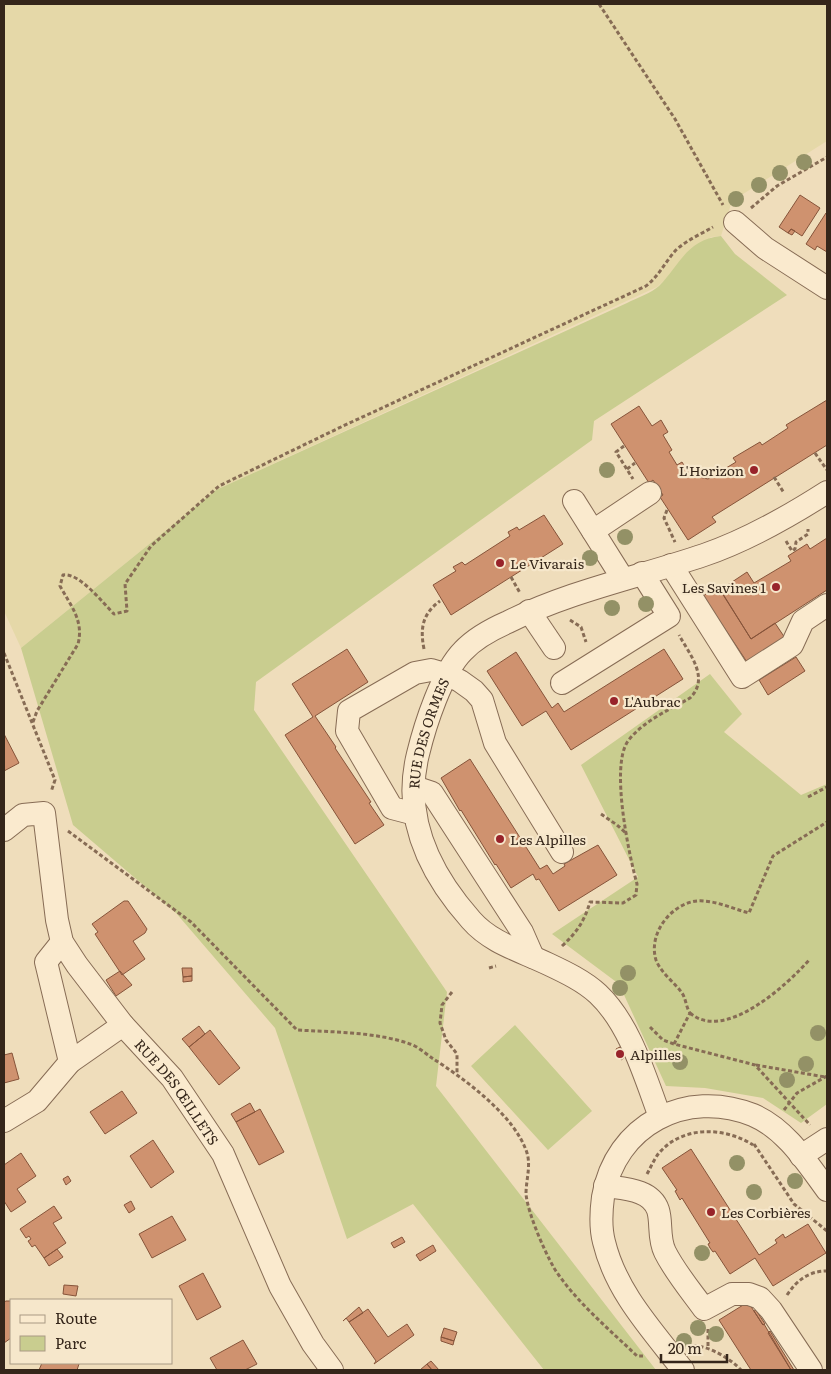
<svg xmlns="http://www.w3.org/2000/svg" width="831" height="1374" font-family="Literata,serif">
	<rect width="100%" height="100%" fill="#efddbb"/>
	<!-- farmland -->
	<path fill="#e5d8a8" d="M4,4H827V141L732,201L721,236L711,237L657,287L216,490L21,648L4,611Z"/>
	<!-- green -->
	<path fill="#c9cd8f" d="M721,236L735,254L787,295L594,421L592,440L256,682L254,710L447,992L436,1086L656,1370H544L413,1204L347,1239L275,1028L176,913L73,825L21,648L216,490L627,303C637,298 651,293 659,286C680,265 686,240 721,236Z
		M710,674L742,714L724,732L801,795L827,784V1104L801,1123L763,1098L705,1088L666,1086L619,984L552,934L638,877L581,765Z
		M515,1025L592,1111L548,1150L471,1066Z"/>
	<!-- building -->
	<path fill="#cf926f" stroke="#86543a" d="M800,195L820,208L802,236L791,229L788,233L779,227Z
		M826,213H827V252L817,246L815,250L806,244Z
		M791,229L795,231L792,235L788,233Z
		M827,400V445L712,517L716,522L688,540L660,497L663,495L653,480L649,483L611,424L639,406L652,426L661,420L668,432L663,435L672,450L669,452L677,465L682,462L690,475L708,479L736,462L733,458L760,442L762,445L788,428L786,425Z
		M544,515L563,544L451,615L433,585L456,571L453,567L462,562L465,565L510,536L508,532L517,527L519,530Z
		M827,538V590L751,639L720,590L747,572L754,583L791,561L788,556L807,544L810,549Z
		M718,586L751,639L775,623L785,638L747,662L703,596Z
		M347,649L368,682L315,716L336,747L335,748L371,802L369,803L384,825L355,844L285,735L313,717L292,684Z
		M664,649L683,679L571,750L546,711L522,726L487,671L516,652L552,708L558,703L564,712Z
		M796,657L805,671L768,695L759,680Z
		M4,734L19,763L4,771Z
		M470,759L540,869L547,865L553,874L565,866L564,864L598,845L617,875L559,911L539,879L536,880L533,874L511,888L496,864L495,865L461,810L460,811L441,778Z
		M124,901H128L147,929L145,933L133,941L145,959L122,975L95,934L98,932L92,924Z
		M182,968H192V976L183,977Z
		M120,971L132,985L116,996L106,980Z
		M192,976V981L183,982V977Z
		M199,1026L205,1034L189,1047L182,1039Z
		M210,1030L240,1068L219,1085L189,1047Z
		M620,1047L624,1058L621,1060L616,1049Z
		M12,1053L19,1079L4,1083V1055Z
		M122,1091L137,1113L105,1134L90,1112Z
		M250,1103L255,1112L236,1122L231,1114Z
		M260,1109L284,1152L259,1165L236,1122Z
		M153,1140L174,1172L151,1188L130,1156Z
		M691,1149L759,1255L777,1243L775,1240L783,1234L785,1238L808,1224L826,1253L773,1286L755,1258L730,1274L715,1251L713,1252L710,1248L708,1244L710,1243L682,1198L680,1200L675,1191L677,1190L662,1168Z
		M21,1153L36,1176L17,1189L26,1202L11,1212L4,1201V1165Z
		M68,1176L71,1181L66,1185L63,1179Z
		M131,1201L135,1209L129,1213L124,1205Z
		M54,1206L62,1218L53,1223L66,1243L44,1258L35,1245L32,1247L28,1241L31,1239L29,1236L26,1238L20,1229Z
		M172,1216L186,1240L152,1258L139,1234Z
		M402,1237L405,1242L394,1248L391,1243Z
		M433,1245L436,1251L420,1261L416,1255Z
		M57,1249L63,1257L49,1266L44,1258Z
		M203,1273L221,1307L197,1320L179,1286Z
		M64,1285L78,1286L76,1296L63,1294Z
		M6,1301H11V1338L4,1343V1302Z
		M748,1302L763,1325L764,1324L791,1370H751L719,1320Z
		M359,1307L363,1313L349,1322L346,1318L343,1321Z
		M368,1309L388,1337L407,1324L414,1335L374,1364L376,1361L349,1322Z
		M756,1310L765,1324L763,1325L754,1311Z
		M444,1328L457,1332L454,1341L441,1337Z
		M770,1331L794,1370H791L768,1333Z
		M441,1337L454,1341L453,1345L441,1341Z
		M243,1340L257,1364L245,1370H217L210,1358Z
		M431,1361L439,1370H432L427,1364Z
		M42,1363H78L79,1364L77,1370H39Z
		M427,1364L432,1370H420Z"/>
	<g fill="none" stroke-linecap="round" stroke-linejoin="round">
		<defs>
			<g id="minor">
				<path d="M735,222L765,248L827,288"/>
				<path d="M574,501L623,579"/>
				<path d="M593,531L650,493"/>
				<path d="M671,565L742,677L792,645L803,621L827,605"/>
				<path d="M529,611L554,648"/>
				<path d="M562,683L669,616L642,573"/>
				<path d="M414,787L432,793L522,932L533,957"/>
				<path d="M415,814L392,808L347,731L349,711L415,673L431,670L448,675L460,681L474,691L482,700L495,743L562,852"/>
				<path id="s1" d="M4,830L23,815L44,813L57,920L62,942L77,965L123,1025L172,1078L223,1154L280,1286L313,1344L332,1370"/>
				<path d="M62,942L46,962L70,1062"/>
				<path id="s2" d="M660,1117C645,1077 630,1024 598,994C584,981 565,972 548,964C521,951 491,943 471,920C430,874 402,818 418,754C425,725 442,672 463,651C475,638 492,629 508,622C570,591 639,577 704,555C748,540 788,517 827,492"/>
				<path d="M4,1121L37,1101L70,1062L123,1025"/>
				<path d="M801,1156L827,1139"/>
				<path d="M605,1186C624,1189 651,1189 658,1210C662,1222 658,1238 665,1252C675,1272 691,1291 704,1309L732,1294H749L760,1298L771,1310L811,1370"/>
				<path d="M683,1370C652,1330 616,1292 604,1242C600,1227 601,1212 603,1197C615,1125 686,1088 753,1115C786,1129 807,1163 827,1190"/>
			</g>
		</defs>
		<!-- minor casing -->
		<use href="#minor" stroke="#876c55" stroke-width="24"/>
		<!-- path -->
		<path stroke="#876c55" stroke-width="3" stroke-dasharray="4 2.5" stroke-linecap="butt" d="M599,4L675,119L723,205
			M751,208L777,186L827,157
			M624,446L616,452L633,479
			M815,453L827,470
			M627,469L635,463
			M774,477L784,493
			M667,510L664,518L675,542
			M786,541L792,551L795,549L796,542L808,534V529
			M511,577L520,593
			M570,620L581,627L586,642
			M424,649C420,629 422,614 440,601
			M4,653L55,780L51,792
			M33,722L37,711L78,644C84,621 71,606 60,586L63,575C79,572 103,603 114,614L127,611L125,584L151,546L219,486L343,426L646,286C659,276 665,262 676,250C687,240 701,234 713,227
			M808,797L827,787
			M601,814L617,825L627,834
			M68,831L191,922L297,1030C332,1032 377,1032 410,1044C417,1046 425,1053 432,1058C463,1078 515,1115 527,1153C531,1166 526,1180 526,1194C528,1214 544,1250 554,1268C575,1301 609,1329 637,1356H643
			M562,946C577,932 584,922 590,902L623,903L636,895L637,884C629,855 610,766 628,741C643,721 669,710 690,698C710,678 690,655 679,635
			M489,968L496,966
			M452,992L442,1005L440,1023L446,1040L457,1054V1074
			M690,1013C725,1043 788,984 810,959
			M650,1027L663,1040L674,1044L755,1065L810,1125
			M674,1044L690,1013C686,1007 686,999 682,993C674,982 661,973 656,960C647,931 676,898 704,901C719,902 734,909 749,913L773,856L827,822
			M756,1065L825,1077
			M784,1110L797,1093L827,1076
			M754,1144L794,1204L827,1231
			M647,1174C651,1167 654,1159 659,1153C683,1125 725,1127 753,1145
			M787,1295C797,1280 809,1271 827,1271
			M708,1329V1349
			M693,1346C708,1345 731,1359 741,1370"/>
		<!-- minor -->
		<use href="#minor" stroke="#faeace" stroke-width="22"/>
	</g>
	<!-- trees -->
	<g fill="#939166">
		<circle cx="804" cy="162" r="8"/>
		<circle cx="780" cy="173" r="8"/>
		<circle cx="759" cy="185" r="8"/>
		<circle cx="736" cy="199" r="8"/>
		<circle cx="607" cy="470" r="8"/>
		<circle cx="625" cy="537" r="8"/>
		<circle cx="590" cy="558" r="8"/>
		<circle cx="646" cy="604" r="8"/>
		<circle cx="612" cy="608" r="8"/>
		<circle cx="628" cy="973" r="8"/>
		<circle cx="620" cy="988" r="8"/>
		<circle cx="818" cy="1033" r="8"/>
		<circle cx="680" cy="1062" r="8"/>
		<circle cx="806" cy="1064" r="8"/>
		<circle cx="787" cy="1080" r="8"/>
		<circle cx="737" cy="1163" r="8"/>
		<circle cx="795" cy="1181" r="8"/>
		<circle cx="754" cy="1192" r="8"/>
		<circle cx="702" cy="1253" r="8"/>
		<circle cx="698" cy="1328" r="8"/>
		<circle cx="716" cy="1334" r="8"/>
		<circle cx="684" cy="1341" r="8"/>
	</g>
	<!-- markers -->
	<g fill="#98232a" stroke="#f6e7cb" stroke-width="2">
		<circle cx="754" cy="470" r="5"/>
		<circle cx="500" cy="563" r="5"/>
		<circle cx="776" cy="587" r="5"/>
		<circle cx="614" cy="701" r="5"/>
		<circle cx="500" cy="839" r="5"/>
		<circle cx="620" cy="1054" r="5"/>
		<circle cx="711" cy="1212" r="5"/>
	</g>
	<g text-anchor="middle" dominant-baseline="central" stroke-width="4.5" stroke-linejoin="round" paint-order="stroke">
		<!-- poi labels -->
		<g font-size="14" fill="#35261a" stroke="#f6e7cb" text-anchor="start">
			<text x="744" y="470" text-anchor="end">L'Horizon</text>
			<text x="510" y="563">Le Vivarais</text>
			<text x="766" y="587" text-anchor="end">Les Savines 1</text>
			<text x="624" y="701">L'Aubrac</text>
			<text x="510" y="839">Les Alpilles</text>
			<text x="630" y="1054">Alpilles</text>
			<text x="721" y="1212">Les Corbières</text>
		</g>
		<!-- street labels -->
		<g font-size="14" fill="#35261a" stroke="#f6e7cb">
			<text stroke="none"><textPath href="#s2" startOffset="491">RUE DES ORMES</textPath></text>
			<text stroke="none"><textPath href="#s1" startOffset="365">RUE DES ŒILLETS</textPath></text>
		</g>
	</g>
	<!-- border -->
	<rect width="831" height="1374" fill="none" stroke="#35261a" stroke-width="10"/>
	<!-- legend -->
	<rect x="10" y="1299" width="162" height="65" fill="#f6e7cb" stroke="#a99a84"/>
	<rect x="20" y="1315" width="25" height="8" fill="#faeace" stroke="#a99a84"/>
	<text x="55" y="1324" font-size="15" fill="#35261a">Route</text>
	<rect x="20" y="1336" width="25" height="15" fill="#c9cd8f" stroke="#a99a84"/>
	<text x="55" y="1349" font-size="15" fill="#35261a">Parc</text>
	<!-- scale -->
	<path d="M661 1354v8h66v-8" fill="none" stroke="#35261a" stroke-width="2.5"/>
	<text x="668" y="1354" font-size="15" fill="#35261a" stroke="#f6e7cb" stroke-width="4" paint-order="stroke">20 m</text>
</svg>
